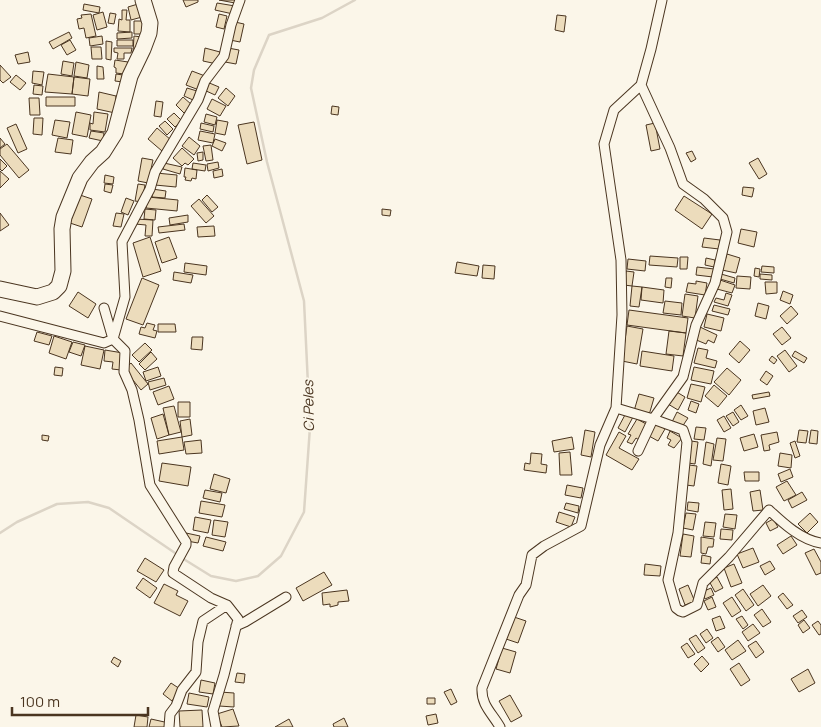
<svg xmlns="http://www.w3.org/2000/svg" width="821" height="727" font-family="Manrope,sans-serif">
	<rect width="100%" height="100%" fill="#fbf6e9"/>
	<g fill="none" stroke-linecap="round" stroke-linejoin="round">
		<!-- stream -->
		<path stroke="#dcd4c6" stroke-width="2.5" d="M0,533L17,522L57,504L88,502L109,508L178,555
			M182,558L211,576L236,581L258,576L281,556L304,512L310,427L304,301L267,162L251,88L254,70L269,35L322,18L355,0"/>
	</g>
	<!-- building -->
	<path fill="#ecdcbc" stroke="#4a3520" d="M183,0H198V2L186,7Z
		M219,0H236L235,3Z
		M217,3L235,6L233,14L215,10Z
		M84,4L100,7L99,13L83,10Z
		M138,4L142,17L131,20L128,7Z
		M122,10H127L126,20H130V32L118,31L119,19L122,20Z
		M103,12L107,27L97,30L93,15Z
		M110,13L116,14L114,24L108,23Z
		M91,14L96,36L86,38L84,28L79,29L77,19L82,18L81,15Z
		M219,14L227,16L224,29L216,27Z
		M557,15L566,16L564,32L555,30Z
		M134,21H145V34H134Z
		M235,22L244,24L240,42L230,40Z
		M69,32L72,38L53,49L49,42Z
		M132,32V38L117,39V33Z
		M102,36L103,44L90,46L89,38Z
		M134,36L142,37L133,52Z
		M70,40L76,50L67,55L61,45Z
		M117,40H133V46H117Z
		M106,41L112,42L111,60L106,59Z
		M91,47H101L102,59H92Z
		M114,48H132L131,53H124V59H117L118,53L114,52Z
		M205,48L220,52L217,64L203,61Z
		M228,48L239,50L236,64L225,62Z
		M28,52L30,62L18,64L15,55Z
		M115,60L128,62L127,69H125L124,74L116,73V68L114,67Z
		M63,61L74,63L72,76L61,74Z
		M76,62L89,65L87,78L74,76Z
		M0,65L11,77L3,83L0,80Z
		M97,66L103,67L104,79H97Z
		M33,71L44,72L42,85L32,83Z
		M192,71L205,76L199,90L186,85Z
		M48,74L74,77L72,94L45,92Z
		M116,74L123,75V82L115,81Z
		M16,75L26,83L20,90L10,82Z
		M74,77L90,79L88,96L72,94Z
		M207,82L219,87L215,95L204,90Z
		M34,85L43,86L42,95L33,94Z
		M187,88L197,91L193,100L184,96Z
		M226,88L235,96L228,106L218,98Z
		M99,92L116,96L115,113L97,109Z
		M46,97H75V106H46Z
		M183,97L192,105L184,113L176,105Z
		M29,98H39L40,115H30Z
		M212,99L226,106L220,116L207,109Z
		M156,101L163,102L161,117L154,116Z
		M332,106L339,107L338,115L331,114Z
		M76,112L91,115L87,137L72,134Z
		M94,112L108,114L105,132L90,130V123L93,124Z
		M174,113L182,121L175,127L167,119Z
		M206,114L217,117L215,125L204,122Z
		M34,118H43L42,135L33,134Z
		M55,120L70,122L67,138L52,135Z
		M217,120L228,122L225,135L215,133Z
		M165,121L173,129L167,135L159,126Z
		M254,122L262,160L247,164L238,125Z
		M201,123L214,126L213,132L200,129Z
		M655,123L660,149L651,151L646,125Z
		M16,124L27,149L18,153L7,128Z
		M157,128L171,140L162,151L148,139Z
		M91,131L104,133L103,141L89,138Z
		M200,131L215,134L213,143L198,140Z
		M189,137L200,146L194,155L182,146Z
		M0,138L5,144L0,148Z
		M58,138L73,140L71,154L55,152Z
		M215,139L226,143L222,151L212,146Z
		M7,144L29,170L19,178L0,155V149Z
		M211,145L213,160L206,161L203,146Z
		M182,148L194,159L188,165L185,163L182,166L173,158Z
		M692,151L696,159L691,162L686,153Z
		M203,152V160L198,161L197,153Z
		M142,158L153,160L148,183L138,181Z
		M758,158L767,174L759,179L749,163Z
		M0,159L7,166L2,171L0,169Z
		M218,162L219,168L208,171L207,164Z
		M164,163L182,167L180,174L163,169Z
		M193,163L206,165L205,171L192,169Z
		M185,168L197,170L196,179L192,178L191,181L185,180L186,177H184Z
		M222,169L223,176L214,178L213,171Z
		M0,171L9,179L0,188Z
		M156,173L177,175L176,187L155,185Z
		M105,175L114,177L113,184L104,183Z
		M105,184L113,185L111,193L104,191Z
		M138,184L145,185L142,202L135,201Z
		M743,187L754,188L752,197L742,195Z
		M152,189L166,191L165,198L152,197Z
		M80,195L92,199L82,227L70,223Z
		M207,195L218,207L212,212L202,200Z
		M684,196L712,214L702,229L675,210Z
		M148,197L178,200L177,211L146,208Z
		M126,198L134,201L128,215L121,212Z
		M199,199L214,216L206,223L191,206Z
		M145,209L156,210L155,220L144,219Z
		M382,209L391,210L390,216L382,215Z
		M0,213L9,225L0,231Z
		M116,213L124,214L121,227L113,226Z
		M188,215V222L170,225L169,218Z
		M135,219L153,220L152,236H145L146,225L135,224Z
		M184,224L185,230L159,233L158,227Z
		M214,226L215,236L198,237L197,227Z
		M741,229L757,232L754,247L738,243Z
		M150,237L161,271L143,277L133,243Z
		M169,237L177,258L162,263L155,242Z
		M704,238L720,240L719,249L702,247Z
		M727,254L740,258L736,273L722,270Z
		M650,256L678,258L677,267L649,265Z
		M680,257H688L687,269H680Z
		M706,258L715,260L714,267L705,265Z
		M628,259L646,261L645,271L627,269Z
		M457,262L479,266L477,276L455,273Z
		M185,263L207,266L206,275L184,272Z
		M483,265L495,266L494,279L482,278Z
		M762,266L774,267V273L761,272Z
		M697,267L714,269L713,277L696,275Z
		M755,268L760,269L759,277L754,276Z
		M626,271L634,272L632,286L624,285Z
		M174,272L193,275L191,283L173,280Z
		M721,274L735,278L734,283L720,279Z
		M760,274L772,275V280L760,279Z
		M737,276L751,277L750,289L736,288Z
		M142,278L159,285L143,325L126,319Z
		M666,278H672L671,288L665,287Z
		M720,280L735,285L732,293L717,289Z
		M696,281L707,283L705,295L686,292L688,283L696,284Z
		M765,282H777V293L766,294Z
		M632,286L642,287L639,307L630,306Z
		M642,287L664,290L663,303L641,300Z
		M783,291L793,295L790,304L780,300Z
		M78,292L96,304L88,318L69,306Z
		M726,293L732,295L728,306L714,302L716,298L724,300Z
		M685,294L698,296L695,318L682,316Z
		M665,301L682,303L681,315L663,313Z
		M758,303L769,306L766,319L755,316Z
		M714,305L730,309L728,315L712,311Z
		M791,306L798,314L787,324L780,316Z
		M629,310L688,318L686,333L627,325Z
		M707,314L724,318L721,331L704,327Z
		M147,323L155,325L153,330L157,331L155,338L139,334L141,327L145,328Z
		M158,324H175L176,332H158Z
		M627,326L643,329L637,364L622,361Z
		M700,327L717,335L714,343L708,340L706,344L694,339Z
		M782,327L791,338L782,345L773,334Z
		M669,331L686,333L683,356L666,354Z
		M37,332L52,336L49,345L34,341Z
		M54,336L72,342L66,359L49,353Z
		M192,337H203L202,350L191,349Z
		M740,341L750,350L739,363L729,354Z
		M73,342L85,345L81,356L69,352Z
		M145,343L152,350L139,362L132,355Z
		M85,346L104,350L100,369L81,365Z
		M698,348L708,350L706,358L717,361L715,368L694,363Z
		M105,350L123,353L121,370L112,369L113,362L104,361Z
		M785,350L797,366L789,372L777,356Z
		M642,351L674,356L672,371L640,366Z
		M795,351L807,358L804,363L792,356Z
		M151,352L157,359L145,370L139,364Z
		M772,356L777,360L774,364L769,360Z
		M131,363L148,384L141,390L124,369Z
		M55,367L63,368L62,376L54,375Z
		M158,367L161,376L146,381L143,372Z
		M694,367L714,371L711,384L691,380Z
		M727,368L741,380L729,395L714,382Z
		M766,371L773,376L767,385L760,380Z
		M164,378L166,385L150,390L148,382Z
		M691,384L705,387L701,402L687,398Z
		M714,385L727,396L718,407L705,396Z
		M169,386L174,399L158,405L153,392Z
		M675,391L685,397L678,410L668,404Z
		M769,392L770,396L753,399L752,395Z
		M639,394L654,398L649,415L634,411Z
		M691,401L699,404L696,413L688,410Z
		M178,402H190V417H178Z
		M741,405L748,416L741,420L734,410Z
		M174,406L181,432L169,435L163,408Z
		M765,408L769,422L756,425L753,411Z
		M677,412L688,418L682,427L672,422Z
		M733,412L739,422L733,426L726,416Z
		M626,413L633,417L625,432L618,428Z
		M163,414L169,435L157,439L151,418Z
		M724,416L731,428L724,432L717,420Z
		M190,419L192,435L182,437L180,421Z
		M637,419L648,425L639,440L636,438L632,444L627,442L631,435L628,434Z
		M656,423L665,429L658,441L649,436Z
		M696,427L706,428L704,440L694,439Z
		M585,430L595,432L591,457L581,455Z
		M799,430L808,431L806,443L797,442Z
		M811,430L818,431L817,444L809,443Z
		M670,431L682,438L674,448L668,445L671,440L667,438Z
		M619,432L626,436L619,448L639,459L632,470L606,455Z
		M777,432L779,442L769,445L770,450L764,451L761,435Z
		M754,434L758,447L744,451L740,438Z
		M42,435L49,436L48,441L42,440Z
		M182,437L184,450L159,454L157,441Z
		M572,437L574,449L554,452L552,441Z
		M717,438L726,439L723,461L713,460Z
		M201,440L202,453L186,454L184,442Z
		M691,441L698,442L695,464L688,463Z
		M795,441L800,456L795,458L790,443Z
		M706,442L714,444L711,466L703,464Z
		M570,452L572,475H560L559,453Z
		M531,453L542,454L541,464L547,465L546,473L524,470L525,463L530,464Z
		M780,453L792,455L791,468L778,466Z
		M162,463L191,467L188,486L159,481Z
		M721,464L731,466L728,485L718,483Z
		M689,465L697,466L694,486L686,485Z
		M790,469L793,477L781,482L778,474Z
		M744,472H759V481H745Z
		M214,474L230,479L226,493L210,489Z
		M787,481L796,495L784,501L776,487Z
		M567,485L583,488L581,498L565,495Z
		M731,489L733,509L724,510L722,490Z
		M205,490L222,493L220,502L203,498Z
		M760,490L763,510L753,511L750,492Z
		M802,492L807,500L792,508L788,500Z
		M201,501L225,505L222,517L199,513Z
		M688,502L699,503L698,512L687,510Z
		M566,503L579,506L578,513L564,509Z
		M559,512L575,517L571,527L556,522Z
		M686,513L696,514L693,530L683,528Z
		M810,513L818,522L807,533L798,524Z
		M725,514L737,515L735,529L723,527Z
		M195,517L211,520L208,533L193,530Z
		M773,519L778,527L770,531L766,523Z
		M214,520L228,522L225,537L212,535Z
		M705,522L716,523L714,537L703,536Z
		M721,529L733,530L732,540L720,539Z
		M186,533L200,536L198,543L187,541Z
		M683,534L694,536L691,557L680,556Z
		M791,536L797,545L783,554L777,545Z
		M206,537L226,542L223,551L203,546Z
		M701,537L714,539L713,547H708L706,554L701,553Z
		M753,548L759,562L743,568L737,554Z
		M814,549L821,562V573L816,575L805,553Z
		M702,555L711,557L710,564L701,563Z
		M145,558L164,570L156,582L137,571Z
		M770,561L775,569L765,575L760,566Z
		M645,564L661,566L660,576L644,575Z
		M734,564L742,583L731,587L724,568Z
		M324,572L332,585L303,601L296,588Z
		M717,577L723,588L715,592L709,581Z
		M143,578L157,588L150,598L136,588Z
		M164,584L178,591L176,595L188,601L180,616L154,603Z
		M688,585L695,602L685,605L679,589Z
		M763,585L771,596L758,606L750,594Z
		M711,588L714,595L705,599L702,592Z
		M743,589L754,605L746,611L735,595Z
		M347,590L349,601L338,602V605L330,607V604L323,605L322,593Z
		M783,593L793,605L787,609L778,597Z
		M712,597L716,607L708,610L704,601Z
		M732,597L741,611L732,617L723,603Z
		M762,609L771,622L763,627L754,615Z
		M802,610L807,617L798,623L793,616Z
		M720,616L725,628L716,631L712,619Z
		M742,616L748,625L743,629L736,619Z
		M514,617L526,621L518,643L506,639Z
		M804,620L810,628L803,633L798,625Z
		M818,621L821,625V634L819,635L812,625Z
		M753,624L760,633L748,641L742,632Z
		M707,629L713,638L706,643L700,634Z
		M696,635L705,648L698,653L689,639Z
		M718,637L725,647L718,652L711,642Z
		M738,640L746,651L732,660L725,650Z
		M756,641L764,652L756,658L748,646Z
		M687,643L695,654L688,658L681,647Z
		M502,648L516,652L510,673L496,669Z
		M702,656L709,664L701,672L694,664Z
		M114,657L121,661L118,667L111,662Z
		M739,663L750,680L741,686L730,669Z
		M808,669L815,683L799,692L791,679Z
		M237,673L245,674L244,683L235,682Z
		M201,680L215,683L213,694L199,692Z
		M171,683L180,689L172,701L163,694Z
		M451,689L457,702L451,705L444,692Z
		M220,692L234,693V707L219,706Z
		M189,693L209,697L207,707L187,704Z
		M510,695L522,716L511,722L499,701Z
		M427,698H435V704H427Z
		M233,709L239,726L222,727L217,714Z
		M202,710L203,727H180L179,711Z
		M436,714L438,723L428,725L426,716Z
		M136,715L148,717L147,727H134Z
		M344,718L348,727H334L333,724Z
		M151,719L169,723L168,727H149Z
		M289,719L293,727H275Z"/>
	<g fill="none" stroke-linecap="round" stroke-linejoin="round">
		<defs>
			<path id="street" d="M0,316L104,343L113,339L104,308
				M616,408L653,419L683,430L687,442L678,533L668,580L676,608L680,611L683,612L697,605L703,583L729,557L769,510C783,523 801,540 821,543
				M638,451L653,419L683,377L696,325L715,283L727,232L723,218L704,199L683,184L670,148L641,85
				M236,626L245,622L286,597
				M169,727L170,714L176,706L182,690L196,672L198,642L203,621L227,605
				M216,727L213,711L224,675L238,619L227,605L211,598L173,573L174,567L186,545V542L150,485L139,420L132,390L124,372L125,351L113,339L125,297L122,242L150,189L155,172L198,100L205,81L224,56L231,25L240,0
				M500,727C492,713 481,705 482,688L519,595L526,585L532,555L544,546L581,526L600,445L616,408L622,315L621,260L604,144L614,110L641,85L651,49L662,0"/>
			<path id="highway" d="M0,289L37,297L53,292L59,286L63,271L62,229L64,217L80,178L92,162L103,152L115,133L130,76L143,49L149,33L150,23L143,0"/>
		</defs>
		<!-- street casing -->
		<use href="#street" stroke="#4a3520" stroke-width="11"/>
		<!-- highway casing -->
		<use href="#highway" stroke="#4a3520" stroke-width="17"/>
		<!-- street -->
		<use href="#street" stroke="#fbf6e9" stroke-width="9"/>
		<!-- highway -->
		<use href="#highway" stroke="#fbf6e9" stroke-width="15"/>
	</g>
	<g text-anchor="middle" dominant-baseline="central" stroke-width="4" stroke-linejoin="round" paint-order="stroke">
		<!-- water labels -->
		<g font-size="14" font-style="italic" fill="#4a3520" stroke="#fbf6e9">
			<text transform="translate(308 406) rotate(-91)">Ci Peles</text>
		</g>
	</g>
	<!-- scale -->
	<path d="M12 707v8h136v-8" fill="none" stroke="#4a3520" stroke-width="2.5"/>
	<text x="20" y="707" font-size="15" fill="#4a3520" stroke="#fbf6e9" stroke-width="4" paint-order="stroke">100 m</text>
</svg>
